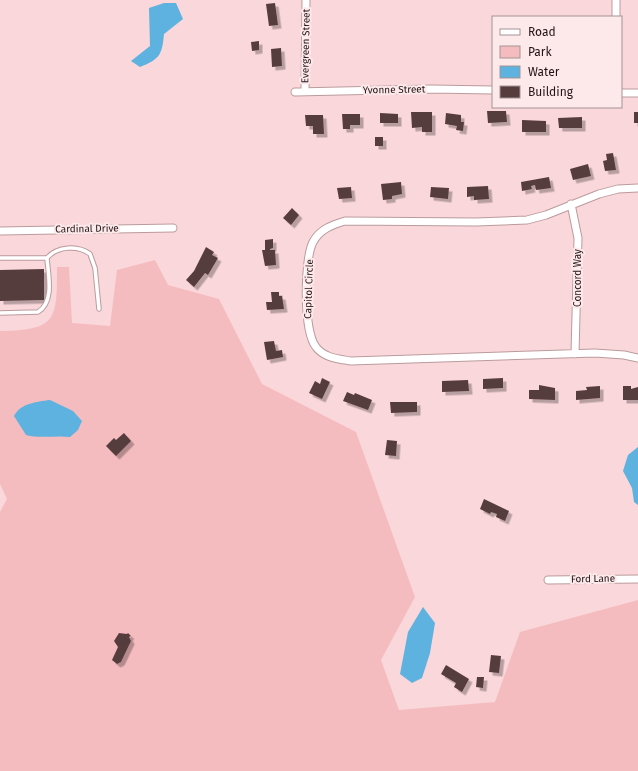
<svg xmlns="http://www.w3.org/2000/svg" width="638" height="771" font-family="'Fira Sans',sans-serif">
	<defs>
		<filter id="shadow"><feDropShadow dx="3.5" dy="3.5" stdDeviation="0" flood-color="#0004"/></filter>
	</defs>
	<rect width="100%" height="100%" fill="#fad7da"/>
	<!-- green -->
	<path fill="#f5bcc0" d="M155,260L168,285L219,299L262,384L356,432L415,597L381,660L399,710L495,702L520,632L638,600V771H0V512L7,499L0,484V331C57,330 57,320 57,267H69L72,323L110,326L117,270Z"/>
	<!-- water -->
	<path fill="#5db2df" d="M164,3H176L183,19L164,34C162,55 160,59 140,67L131,61L150,46L149,8Z
		M50,400L73,411L82,421L78,430L70,437C55,435 41,439 26,435L14,416C21,403 36,402 50,400Z
		M638,447V505L634,502L632,488L623,471L628,455Z
		M423,607L435,623L430,653L422,678L412,683L400,674L408,632Z"/>
	<!-- building -->
	<path fill="#573c3e" filter="url(#shadow)" d="M275,3L278,25L269,26L266,4Z
		M259,41V50L252,51L251,42Z
		M281,48L282,66L272,67L271,49Z
		M487,111H506L507,122L488,123Z
		M411,112H432V132H422V127L412,128Z
		M634,112H638V123H634Z
		M380,113L398,114V123H380Z
		M446,113L461,115V122H464L463,131L456,130L457,126L445,124Z
		M342,114H360V125H350V129H343Z
		M305,115H323L324,134H313V126H306Z
		M582,117V128H559L558,118Z
		M522,120L546,121V132H522Z
		M375,137H383V146H375Z
		M613,153L616,170L605,171L603,161L607,160L606,154Z
		M588,164L591,176L573,180L570,169Z
		M549,177L551,188L536,190L535,185L531,186L532,189L522,191L521,182Z
		M401,182L402,194L392,196V199L383,200L381,184Z
		M488,186L489,199L474,200V196L467,197V187Z
		M351,187L352,198L339,199L337,188Z
		M431,187L449,188L448,199L430,197Z
		M292,208L299,215L291,225L283,218Z
		M273,239V248L270,249V250H275L276,265L265,266L262,250H265V240Z
		M206,247L214,252L212,255L218,258L208,275L205,273L194,287L186,280L194,271Z
		M44,269V300L0,301V270Z
		M271,292H279V296H282L284,309L267,310L266,302H272Z
		M274,341L276,351L282,350L283,357L267,360L264,342Z
		M322,378L330,382L322,399L309,393L315,381L320,384Z
		M503,378V388L483,389V379Z
		M468,380L469,391L442,392V381Z
		M539,385L555,388V400L529,399V390H539Z
		M600,386V398L576,400V391L587,390L586,387Z
		M623,386H631V389L638,387V400H623Z
		M347,392L354,395L355,393L372,400L368,410L343,401Z
		M390,402H417V412L391,413Z
		M124,433L131,441L116,456L106,446L114,438L116,440Z
		M387,440L397,441L396,456L385,455Z
		M484,499L509,511L505,521L496,517L497,514L491,512L490,514L480,509Z
		M119,633L127,634L128,633L131,636L129,637L131,641L121,662L117,664L112,660L118,647L114,641Z
		M491,655L501,656L499,673L489,672Z
		M446,665L469,679L462,692L454,687L456,683L441,674Z
		M477,677H484L483,688L476,687Z"/>
	<g fill="none" stroke-linecap="round" stroke-linejoin="round">
		<defs>
			<path id="lane" d="M0,258H47C48,274 55,302 38,312L0,313
				M47,258C57,246 78,245 90,254L95,268L99,309"/>
			<path id="street" d="M616,0V17
				M305,91L306,0
				M295,92L431,89L493,90
				M621,93H638
				M638,188L618,189L599,194L546,215L527,220L476,222L345,221C332,225 320,229 313,242C304,259 303,331 316,347C324,358 339,359 351,361L595,353L624,355L638,358
				M571,204L578,238L575,354
				M0,231L173,228
				M548,580L638,579"/>
		</defs>
		<!-- lane casing -->
		<use href="#lane" stroke="#bb9b9d" stroke-width="5.5"/>
		<!-- street casing -->
		<use href="#street" stroke="#bb9b9d" stroke-width="9"/>
		<!-- lane -->
		<use href="#lane" stroke="#fff" stroke-width="3.5"/>
		<!-- street -->
		<use href="#street" stroke="#fff" stroke-width="7"/>
	</g>
	<g text-anchor="middle" dominant-baseline="central" stroke-width="4" stroke-linejoin="round" paint-order="stroke">
		<!-- street labels -->
		<g font-size="10" fill="#201516" stroke="#fde8ea">
			<text transform="translate(306 46) rotate(-89)">Evergreen Street</text>
			<text transform="translate(394 90) rotate(-1)">Yvonne Street</text>
			<text transform="translate(87 229) rotate(-1)">Cardinal Drive</text>
			<text transform="translate(578 278) rotate(-90)">Concord Way</text>
			<text transform="translate(309 289) rotate(-88)">Capitol Circle</text>
			<text transform="translate(593 579) rotate(-1)">Ford Lane</text>
		</g>
	</g>
	<!-- legend -->
	<rect x="492" y="16" width="130" height="92" fill="#fde8ea" stroke="#a59495"/>
	<rect x="500" y="29" width="20" height="6" fill="#ffffff" stroke="#a59495"/>
	<text x="528" y="36" font-size="12" fill="#201516">Road</text>
	<rect x="500" y="46" width="20" height="12" fill="#f5bcc0" stroke="#a59495"/>
	<text x="528" y="56" font-size="12" fill="#201516">Park</text>
	<rect x="500" y="66" width="20" height="12" fill="#5db2df" stroke="#a59495"/>
	<text x="528" y="76" font-size="12" fill="#201516">Water</text>
	<rect x="500" y="86" width="20" height="12" fill="#573c3e" stroke="#a59495"/>
	<text x="528" y="96" font-size="12" fill="#201516">Building</text>
</svg>
